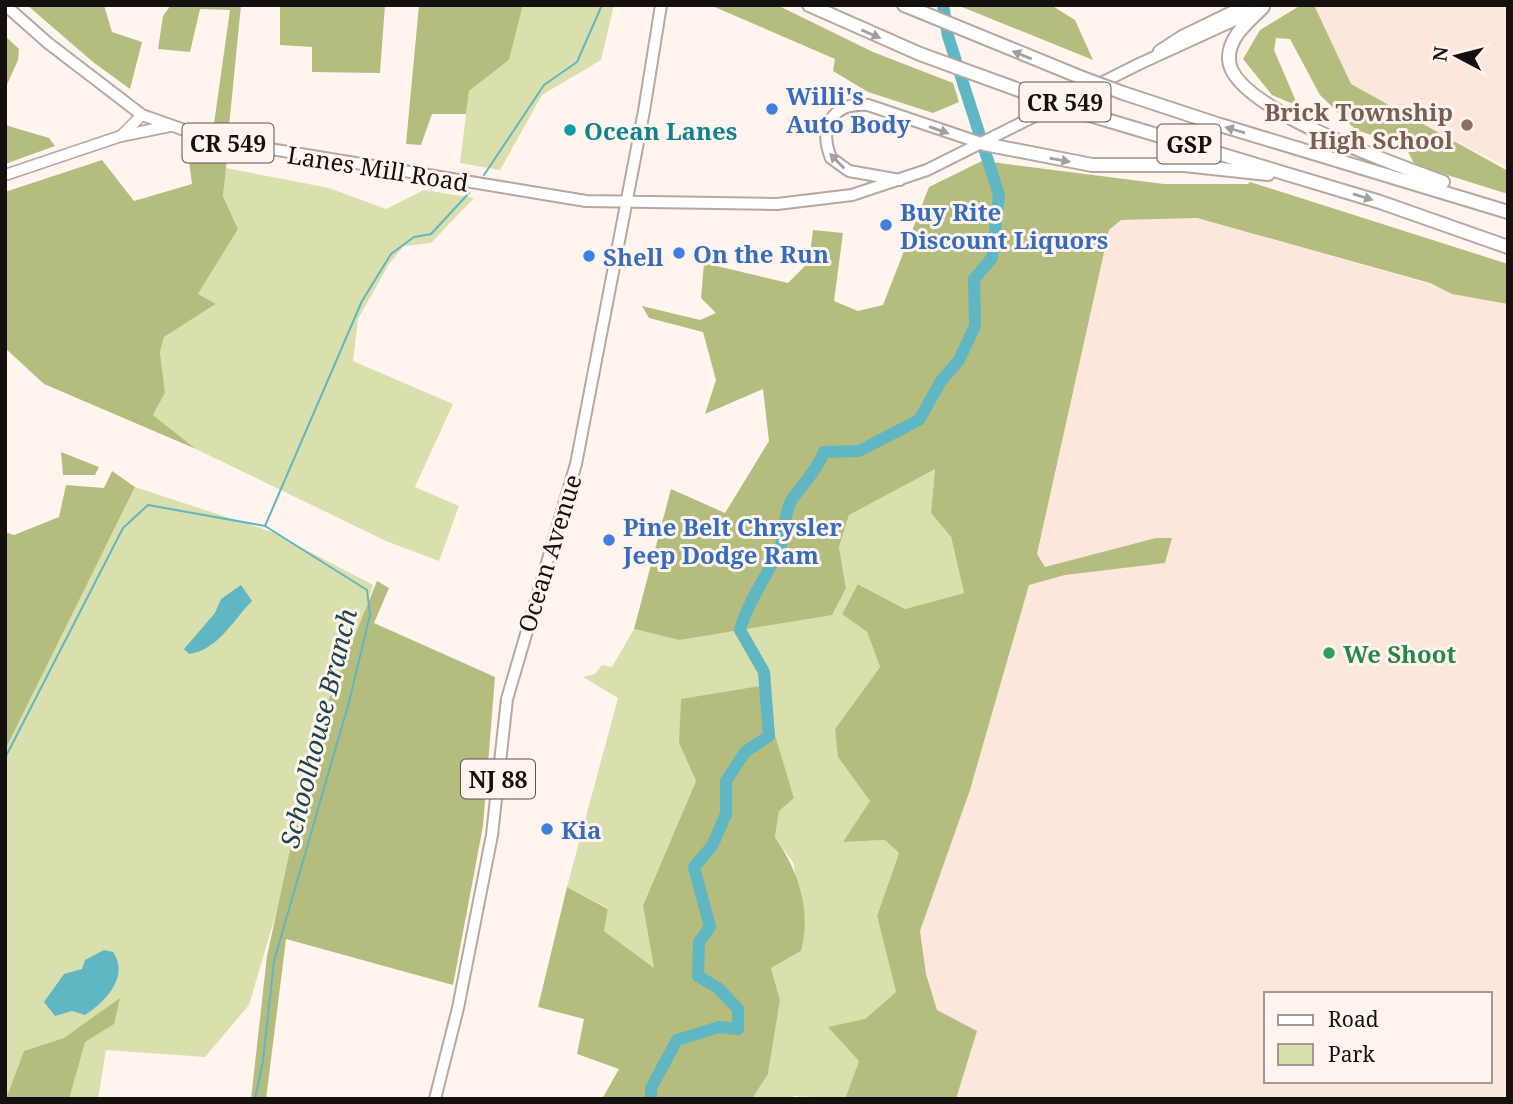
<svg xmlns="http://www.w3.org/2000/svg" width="1513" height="1104" font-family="'Noto Serif',serif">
	<rect width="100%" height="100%" fill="#fff4ee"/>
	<!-- built -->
	<path fill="#fde7dc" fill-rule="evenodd" d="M1302,5H1508V168L1346,83Z
		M1196,218L1430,284L1452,294L1508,303V1099H956L977,1031L937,1010L926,974L920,931L970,790L1034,569L1109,230L1121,220ZM1266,994H1490V1081H1266Z"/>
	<!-- green -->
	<path fill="#d9e0ae" d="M523,5H614L601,60L542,95L500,170L460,163L469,91L509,60Z
		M226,168L329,188L386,209L424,190L474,198L431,243L404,246L389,264L358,319L353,361L453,404L415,487L459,506L439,561L386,541L196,449L153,415L165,393L160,352L164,337L215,305L198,294L238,229L223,196Z
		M935,468L931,513L951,537L964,593L905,609L859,584L842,614L867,632L880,667L835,729L839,757L870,801L844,842L885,840L899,853L877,916L896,992L865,1019L859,1061L845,1099L794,1096L791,1099H752L768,1074L780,1000L771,968L801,951L794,864L775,837L779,810L794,798L759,686L679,743L696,781L643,904L655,969L604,931L608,908L567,887L618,698L583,677L595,674L602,665L612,667L634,629L679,640L846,588L839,547L849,515Z
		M135,487L272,532L373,585L249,1005L205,1057L106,1050L98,1099H5V748Z"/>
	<!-- forest -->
	<path fill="#b5bd7e" d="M27,5H104L112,32L142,42L130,89L93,62Z
		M171,5H241L229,127L214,124L230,10L200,9L190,52L158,49L163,16Z
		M280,5H385L380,73L312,72V47L280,45Z
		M419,5H523L509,60L469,91L466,114H432L421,145L406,144Z
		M710,5H777L873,52L953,83L959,102L933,113L868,92L833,71L835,59Z
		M957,5H1051L1075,20L1093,60Z
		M1301,5H1314L1351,84L1508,171V194L1415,165L1405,146L1356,130L1320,95L1290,39L1276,38L1274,50L1298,106L1272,95L1243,59L1260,30Z
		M5,36L19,49L18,60L5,89Z
		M5,125L49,138L55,146L5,164Z
		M201,154L227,159L223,196L238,229L198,294L216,304L164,337L160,352L165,393L153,415L196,449L44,384L5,348V192L102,160L134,201L192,184L189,161L195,162Z
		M990,157L991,162L1164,184H1248L1250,182L1508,264V304L1452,294L1430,283L1197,218L1121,220L1109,230L1037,554L1045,567L1156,538H1172L1165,563L1065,575L1029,585L970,790L920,931L926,974L937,1010L977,1031L956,1099H845L859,1061L828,1027L865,1019L896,992L877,916L899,853L885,840L843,842L870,801L838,757L835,729L880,667L867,632L842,614L858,584L905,609L964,593L951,537L931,513L935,469L849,515L839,547L846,588L832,615L679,640L634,629L671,489L725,513L769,441L763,389L705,414L716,380L703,332L649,318L642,306L700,320L716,313L701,298L704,263L788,283L809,262L813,230L843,233L834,301L858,311L883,305L929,187Z
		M61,452L99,467L95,475H63Z
		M112,471L135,487L5,750V532L14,535L59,517L66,485L104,488Z
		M377,581L389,588L374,623L495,677L483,826L453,985L286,939L266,1099H251L267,956L316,731Z
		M760,686L794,798L779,811L775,837C798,871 812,910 801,951L771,968L780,1000L768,1074L752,1099H602L619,1069L577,1054L584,1019L538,1007L567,887L608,909L604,931L654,968L643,905L696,781L679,743L681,699Z
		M120,998L114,1024L85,1042L69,1099H6L24,1051L64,1038Z"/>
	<!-- water -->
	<path fill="#60b6c2" d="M241,585L252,601C234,619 217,651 189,654L184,649L215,613L221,599Z
		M104,950L113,952C130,977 105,1002 85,1015L72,1011L55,1016L44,1002L64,974L82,969L85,960Z"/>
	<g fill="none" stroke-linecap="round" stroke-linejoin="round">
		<!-- stream -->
		<path stroke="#60b6c2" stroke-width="2" d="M484,175L544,85L577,62L602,5
			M5,758L123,528L148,505L265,526
			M255,1099L263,1061L274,961L349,702L370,615L367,590L265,526L362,301L391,254L414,237L431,234L469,193"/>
		<!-- river -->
		<path stroke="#60b6c2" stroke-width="12" d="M651,1099V1088L677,1040L719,1027L738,1029V1009L718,988L698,976L699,942L710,927L694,867L712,846L726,814V781L745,752L769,736L764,672L740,630C749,598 770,573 782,542C787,528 783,515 791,501C803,483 816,472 824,452L859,451L919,420L941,381L959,360L975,326L974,279L992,258L999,195L948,36L943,5"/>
		<defs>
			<path id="secondary" d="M5,175L121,136L142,115"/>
			<path id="primary" d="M5,5L48,43L142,115L210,139L586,201L777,204L852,195L927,170L1139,64L1257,10
				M1159,51L1182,36L1246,5
				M121,136L170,126
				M900,180L849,171L831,158C818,126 833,102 868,105L984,144
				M435,1099L458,1008L492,835L507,699L576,464L644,111L661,5"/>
			<path id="highway" d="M809,5L920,54L1041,98
				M904,5L1080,77
				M1263,7C1249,21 1228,37 1229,59C1229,107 1402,167 1443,182
				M1123,93L1220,125L1508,212
				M1080,112L1380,202L1508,247
				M984,144L1092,165H1184L1268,174"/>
		</defs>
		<!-- secondary casing -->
		<use href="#secondary" stroke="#b5a8a1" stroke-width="13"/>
		<!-- primary casing -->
		<use href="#primary" stroke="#b5a8a1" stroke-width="14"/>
		<!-- highway casing -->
		<use href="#highway" stroke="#b5a8a1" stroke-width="16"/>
		<!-- secondary -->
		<use href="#secondary" stroke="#fff" stroke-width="10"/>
		<!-- primary -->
		<use href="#primary" stroke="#fff" stroke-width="10"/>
		<!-- highway -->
		<use href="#highway" stroke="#fff" stroke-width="12"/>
		<defs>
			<path id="highway-bridge" d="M1080,77L1123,93
				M1041,98L1080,112"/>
		</defs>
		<!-- highway-bridge casing -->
		<use href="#highway-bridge" stroke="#b5a8a1" stroke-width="16" stroke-linecap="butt"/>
		<!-- highway-bridge -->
		<use href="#highway-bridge" stroke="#fff" stroke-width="12"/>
	</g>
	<!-- one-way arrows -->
	<defs><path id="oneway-solid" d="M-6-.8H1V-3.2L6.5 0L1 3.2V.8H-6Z" transform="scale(1.75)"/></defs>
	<g fill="#a19f9f">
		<use href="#oneway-solid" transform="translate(871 34) rotate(23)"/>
		<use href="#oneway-solid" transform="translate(1022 55) rotate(-158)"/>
		<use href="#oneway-solid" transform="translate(939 130) rotate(19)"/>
		<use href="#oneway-solid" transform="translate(1235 130) rotate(-164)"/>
		<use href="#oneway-solid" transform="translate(1060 160) rotate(10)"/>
		<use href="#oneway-solid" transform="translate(837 161) rotate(-134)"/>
		<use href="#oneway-solid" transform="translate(1363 197) rotate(17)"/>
	</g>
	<!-- markers -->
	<g fill="#3f7fe0" stroke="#fff4ee" stroke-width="2.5">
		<circle cx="772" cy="109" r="7"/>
		<circle cx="886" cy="225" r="7"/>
		<circle cx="679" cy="253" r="7"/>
		<circle cx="589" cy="256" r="7"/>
		<circle cx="609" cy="540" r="7"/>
		<circle cx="547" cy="829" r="7"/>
	</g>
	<circle fill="#8d6e63" stroke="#fff4ee" stroke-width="2.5" cx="1467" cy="125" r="7"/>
	<circle fill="#0f9aa8" stroke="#fff4ee" stroke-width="2.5" cx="570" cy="130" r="7"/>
	<circle fill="#2e9e5b" stroke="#fff4ee" stroke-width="2.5" cx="1329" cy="653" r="7"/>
	<g text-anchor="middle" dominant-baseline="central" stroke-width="6" stroke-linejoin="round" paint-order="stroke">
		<!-- shield labels -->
		<g fill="#fff4ee" stroke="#5b5451" stroke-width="2">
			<rect x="1019.5" y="82.5" width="91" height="39" rx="5"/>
			<rect x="182.5" y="123.5" width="91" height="39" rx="5"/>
			<rect x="1157.5" y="124.5" width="63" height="39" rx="5"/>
			<rect x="461" y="759.5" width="74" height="39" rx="5"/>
		</g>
		<g font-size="23" font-weight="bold" fill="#15100e">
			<text x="1065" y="102">CR 549</text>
			<text x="228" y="143">CR 549</text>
			<text x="1189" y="144">GSP</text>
			<text x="498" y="779">NJ 88</text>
		</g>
		<!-- shop labels -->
		<g font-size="24" font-weight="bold" fill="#366cbe" stroke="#fff4ee" text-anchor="start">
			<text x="786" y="95">Willi's<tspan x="786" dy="28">Auto Body</tspan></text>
			<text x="900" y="211">Buy Rite<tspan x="900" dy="28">Discount Liquors</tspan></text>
			<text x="693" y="253">On the Run</text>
			<text x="603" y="256">Shell</text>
			<text x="623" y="526">Pine Belt Chrysler<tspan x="623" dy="28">Jeep Dodge Ram</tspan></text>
			<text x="561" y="829">Kia</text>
		</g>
		<!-- education labels -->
		<g font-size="24" font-weight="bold" fill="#785e54" stroke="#fff4ee" text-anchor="end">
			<text x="1453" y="111">Brick Township<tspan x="1453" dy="28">High School</tspan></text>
		</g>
		<!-- culture labels -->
		<g font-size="24" font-weight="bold" fill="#0d838f" stroke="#fff4ee" text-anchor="start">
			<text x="584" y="130">Ocean Lanes</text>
		</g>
		<!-- street labels -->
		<g font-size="24" fill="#15100e" stroke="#fff4ee">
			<text transform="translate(378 168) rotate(9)">Lanes Mill Road</text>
			<text transform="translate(549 553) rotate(-73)">Ocean Avenue</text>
		</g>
		<!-- leisure labels -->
		<g font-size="24" font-weight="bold" fill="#27864d" stroke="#fff4ee" text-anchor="start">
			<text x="1343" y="653">We Shoot</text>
		</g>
		<!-- water labels -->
		<g font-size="26" font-style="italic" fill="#1d454b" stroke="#fff4ee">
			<text transform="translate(318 728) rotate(-76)">Schoolhouse Branch</text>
		</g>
	</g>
	<!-- border -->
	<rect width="1513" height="1104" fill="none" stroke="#15100e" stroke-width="14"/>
	<!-- legend -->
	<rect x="1264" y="992" width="228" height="91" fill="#fff4ee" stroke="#a19994" stroke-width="2"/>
	<rect x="1278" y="1015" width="35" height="10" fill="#ffffff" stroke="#a19994" stroke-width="2"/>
	<text x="1328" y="1027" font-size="21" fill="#15100e">Road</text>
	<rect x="1278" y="1044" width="35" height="21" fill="#d9e0ae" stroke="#a19994" stroke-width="2"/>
	<text x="1328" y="1062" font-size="21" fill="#15100e">Park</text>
	<!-- north arrow -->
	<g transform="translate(1457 56) rotate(277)" stroke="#fff4ee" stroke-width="5" paint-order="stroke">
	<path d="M0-5L12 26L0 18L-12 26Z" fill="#15100e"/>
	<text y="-10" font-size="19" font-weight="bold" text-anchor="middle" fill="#15100e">N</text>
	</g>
</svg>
